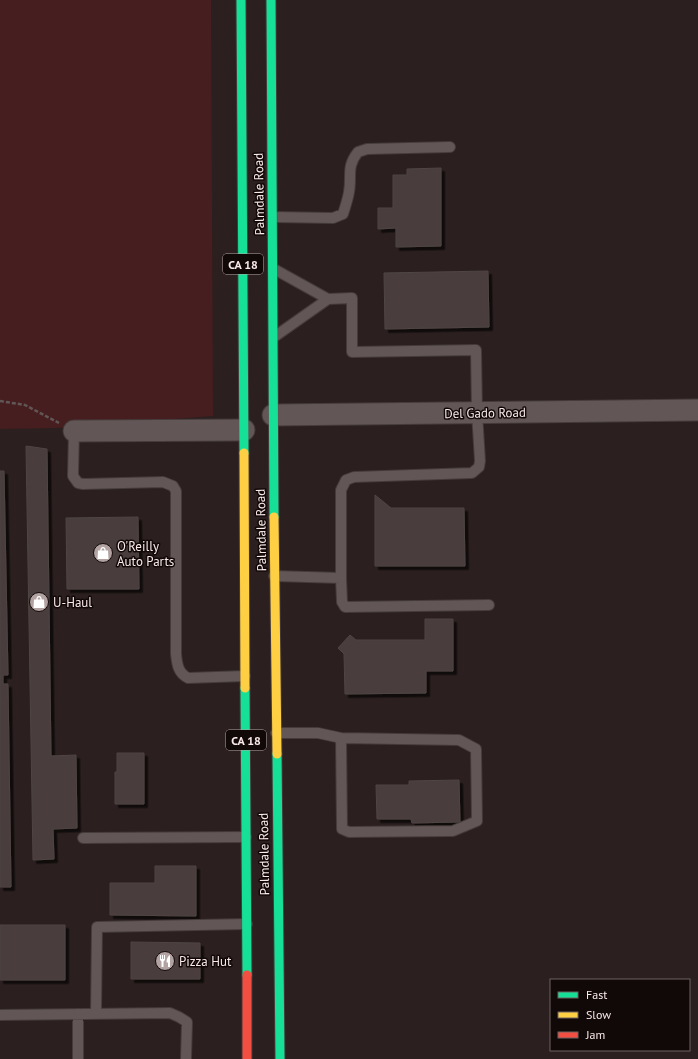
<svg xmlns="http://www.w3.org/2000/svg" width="698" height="1059" font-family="'PT Sans',sans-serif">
	<defs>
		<filter id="shadow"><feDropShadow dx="3.5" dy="3.5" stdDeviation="0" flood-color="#0009"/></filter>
	</defs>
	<rect width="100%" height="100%" fill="#2b1f1f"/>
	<!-- green -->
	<path fill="#471e1f" d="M0,0H211L213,416L55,428L0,429Z"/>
	<!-- building -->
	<path fill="#493e3e" stroke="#504544" filter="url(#shadow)" d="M441,168V246L396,247V228L378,229V208H393V175H407V169Z
		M488,271L489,327L385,329L384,273Z
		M26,446L47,449L51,756L76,755L77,828L53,829L54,859L33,860Z
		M0,471H4L8,675H3V684H8L11,887H0Z
		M375,495L391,508H464L465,566H375Z
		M138,517L139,589H67L66,518Z
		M425,619H453V671H426V693L345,694L344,654L338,648L350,635L356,640H425Z
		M117,753H144V804H115V772H117Z
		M459,780L460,822L412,823L411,819H377L376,785H409V781Z
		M155,866H196V916L110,915V883H155Z
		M0,925H65V980H0Z
		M131,942L200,943V979H131Z"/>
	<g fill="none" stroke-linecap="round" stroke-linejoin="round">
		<defs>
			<path id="lane" d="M273,217L333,218L343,214C345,207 348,199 349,192C352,175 346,167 358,152L367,149L450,147
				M274,269L328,299L352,298V352L476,350L477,413L480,461L479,467L472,473L354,477L346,480L341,490V578
				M274,337L328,299
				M74,431L73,476L78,483L83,484L163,482L173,486L176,491V654C177,664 178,673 188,678L245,676
				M274,576L341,578L342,602L345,607L489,605
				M276,733H318L341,738L342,829L349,832L453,831L477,821L476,749L459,740L341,738
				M83,838L246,837
				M78,1014V1059
				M96,1014L97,927L247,924
				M0,1015L170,1013L179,1017L187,1022L186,1059"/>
			<path id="street" d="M273,415L698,410
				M74,431L244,430"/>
			<path id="fast" d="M241,0L244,453
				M271,0L274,517
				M245,688L247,975
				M277,754L280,1059"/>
			<path id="slow" d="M244,453L245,688
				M274,517L277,754"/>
			<path id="jam" d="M247,975V1059"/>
		</defs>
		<!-- lane casing -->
		<use href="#lane" stroke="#453b3a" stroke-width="12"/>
		<!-- street casing -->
		<use href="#street" stroke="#453b3a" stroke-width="23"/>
		<!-- fast casing -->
		<use href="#fast" stroke="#453b3a" stroke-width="11"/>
		<!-- slow casing -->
		<use href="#slow" stroke="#453b3a" stroke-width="11"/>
		<!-- jam casing -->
		<use href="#jam" stroke="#453b3a" stroke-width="11"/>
		<!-- path -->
		<path stroke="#615656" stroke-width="2.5" stroke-dasharray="4 2" stroke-linecap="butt" d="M0,401L25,405L59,423"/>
		<!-- lane -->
		<use href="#lane" stroke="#625756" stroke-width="10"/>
		<!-- street -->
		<use href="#street" stroke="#625756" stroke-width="21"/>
		<!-- fast -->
		<use href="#fast" stroke="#16e098" stroke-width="9"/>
		<!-- slow -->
		<use href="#slow" stroke="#ffcf43" stroke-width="9"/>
		<!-- jam -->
		<use href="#jam" stroke="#f24e42" stroke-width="9"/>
	</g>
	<!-- icons -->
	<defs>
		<symbol id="shop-disc" viewBox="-11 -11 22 22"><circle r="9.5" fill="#b2a3a2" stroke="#110808"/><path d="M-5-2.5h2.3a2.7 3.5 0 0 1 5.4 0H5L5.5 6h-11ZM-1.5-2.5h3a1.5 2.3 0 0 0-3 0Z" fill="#fff"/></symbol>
		<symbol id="restaurant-disc" viewBox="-11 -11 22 22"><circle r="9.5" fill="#b2a3a2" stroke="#110808"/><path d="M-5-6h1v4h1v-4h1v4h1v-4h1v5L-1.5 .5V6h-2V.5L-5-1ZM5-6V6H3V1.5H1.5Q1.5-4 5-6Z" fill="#fff"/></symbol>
	</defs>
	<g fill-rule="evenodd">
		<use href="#shop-disc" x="92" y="542" width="22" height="22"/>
		<use href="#shop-disc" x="28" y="591" width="22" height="22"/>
		<use href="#restaurant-disc" x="154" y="950" width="22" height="22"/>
	</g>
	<g text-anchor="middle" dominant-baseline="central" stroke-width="3" stroke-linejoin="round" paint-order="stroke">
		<!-- shield labels -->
		<g fill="#110808" stroke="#b4a6a6" stroke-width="1">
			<rect x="223" y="254" width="40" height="20" rx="3"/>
			<rect x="226" y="730" width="40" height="20" rx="3"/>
		</g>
		<g font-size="12" font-weight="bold" fill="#faeae9">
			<text x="243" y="264">CA 18</text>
			<text x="246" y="740">CA 18</text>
		</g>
		<!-- street labels -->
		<g font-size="13" fill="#faeae9" stroke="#110808">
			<text transform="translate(259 194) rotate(-91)">Palmdale Road</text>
			<text transform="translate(485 413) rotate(-1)">Del Gado Road</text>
			<text transform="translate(261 530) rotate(-91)">Palmdale Road</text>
			<text transform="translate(264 854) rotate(-91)">Palmdale Road</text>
		</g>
		<!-- poi labels -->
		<g font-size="13" fill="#faeae9" stroke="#110808" text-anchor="start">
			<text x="117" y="546">O'Reilly<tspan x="117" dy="15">Auto Parts</tspan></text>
			<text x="53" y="602">U-Haul</text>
			<text x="179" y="961">Pizza Hut</text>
		</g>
	</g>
	<!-- legend -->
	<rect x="550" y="979" width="140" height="72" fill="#110808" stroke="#6e6262"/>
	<rect x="558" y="992" width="20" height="6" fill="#16e098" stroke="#6e6262"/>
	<text x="586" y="999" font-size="12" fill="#faeae9">Fast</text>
	<rect x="558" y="1012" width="20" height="6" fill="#ffcf43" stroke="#6e6262"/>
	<text x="586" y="1019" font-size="12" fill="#faeae9">Slow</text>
	<rect x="558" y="1032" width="20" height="6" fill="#f24e42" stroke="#6e6262"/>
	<text x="586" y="1039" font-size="12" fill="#faeae9">Jam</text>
</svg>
